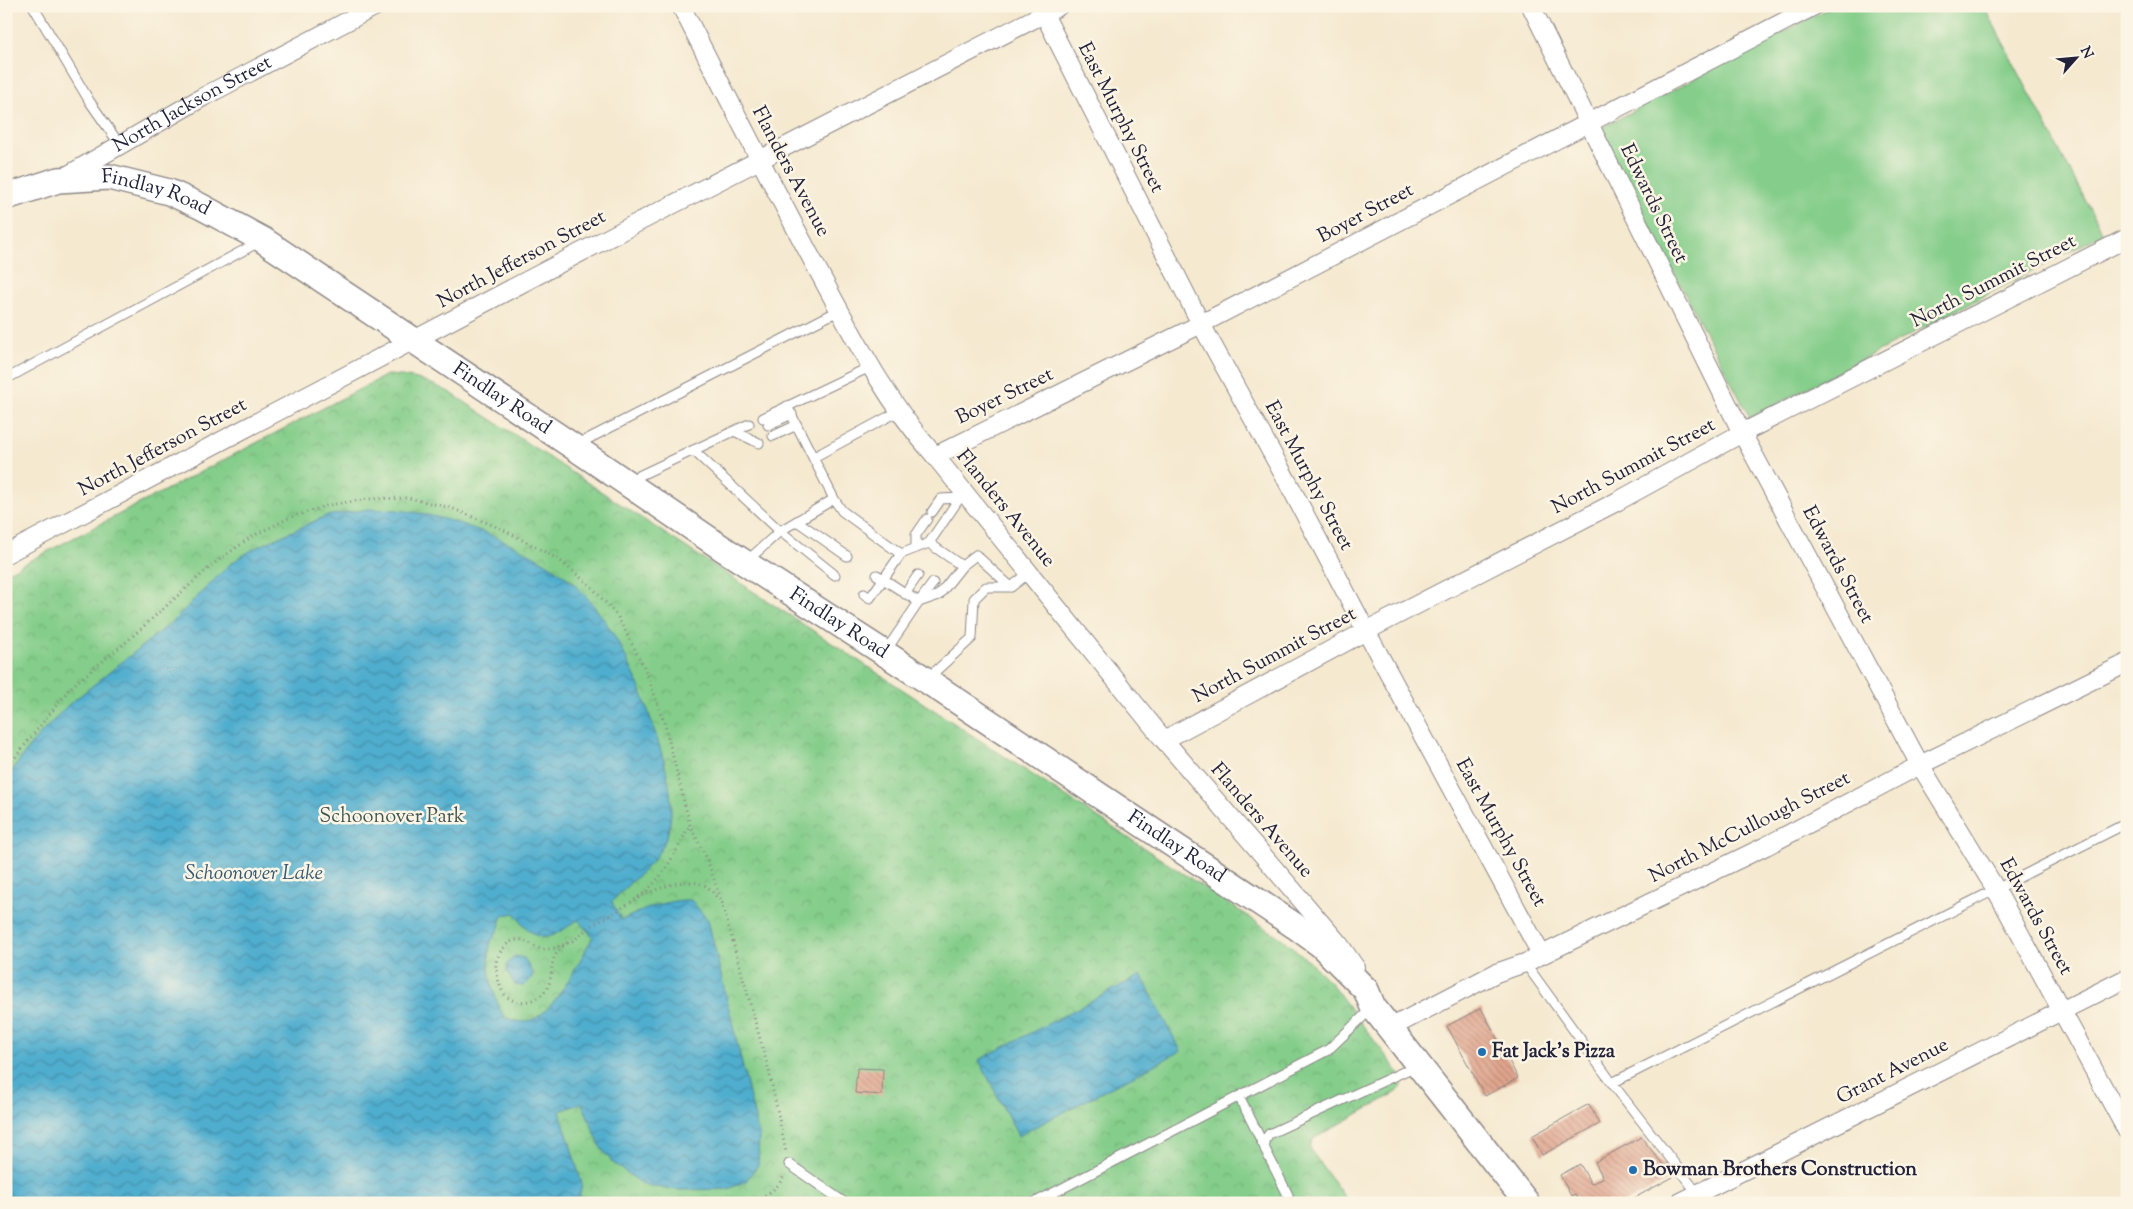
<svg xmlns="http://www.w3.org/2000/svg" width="2133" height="1209" font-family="'Sorts Mill Goudy',serif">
	<defs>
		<pattern id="park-crowns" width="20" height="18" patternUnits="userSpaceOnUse" patternTransform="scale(1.25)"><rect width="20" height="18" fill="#84cd8a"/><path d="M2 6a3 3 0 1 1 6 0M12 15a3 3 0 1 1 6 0" fill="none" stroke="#72b078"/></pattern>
		<pattern id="water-waves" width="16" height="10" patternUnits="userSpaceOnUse" patternTransform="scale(1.25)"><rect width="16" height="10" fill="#50adce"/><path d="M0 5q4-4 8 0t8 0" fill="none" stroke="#428ca8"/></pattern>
		<pattern id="building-back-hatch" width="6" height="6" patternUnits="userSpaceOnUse" patternTransform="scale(1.25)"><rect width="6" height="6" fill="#e1a58d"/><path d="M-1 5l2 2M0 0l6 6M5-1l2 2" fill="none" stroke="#b68674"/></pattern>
	</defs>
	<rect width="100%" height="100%" fill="#fcf5e5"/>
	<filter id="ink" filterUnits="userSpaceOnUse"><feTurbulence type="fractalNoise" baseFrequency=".02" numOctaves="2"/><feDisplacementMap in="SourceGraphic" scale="10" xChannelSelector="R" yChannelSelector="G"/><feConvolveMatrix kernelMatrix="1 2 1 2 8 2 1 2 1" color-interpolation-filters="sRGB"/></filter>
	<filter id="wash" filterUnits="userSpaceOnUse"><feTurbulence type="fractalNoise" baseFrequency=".0096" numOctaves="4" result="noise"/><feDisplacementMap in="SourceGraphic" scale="20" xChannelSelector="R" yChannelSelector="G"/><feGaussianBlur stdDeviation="1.12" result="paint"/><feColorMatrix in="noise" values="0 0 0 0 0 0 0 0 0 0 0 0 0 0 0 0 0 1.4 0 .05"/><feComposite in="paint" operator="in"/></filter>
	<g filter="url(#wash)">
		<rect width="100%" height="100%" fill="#f5e9d0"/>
		<!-- grass -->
		<path fill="#84cd8a" stroke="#537862" d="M1833,6H1984L2103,234L1750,418L1599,129Z"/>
		<!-- park -->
		<path fill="url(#park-crowns)" stroke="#537862" d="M387,375C413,376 428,381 451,393L1281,938L1309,961L1330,982L1402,1077C1403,1084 1402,1088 1397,1092L1313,1139L1310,1147L1312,1152L1349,1203H6V573Z"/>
		<!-- water -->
		<path fill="url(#water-waves)" stroke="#396884" fill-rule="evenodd" d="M368,509C381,510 393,509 406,511C459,518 546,552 582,592C617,630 639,680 654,729C664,760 677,799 668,832C660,862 631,879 612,902L621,920C644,910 666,899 691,900L708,920L759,1136L758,1165L746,1181L728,1189L678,1190L655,1187L641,1183L612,1162L601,1148L582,1103L560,1111L582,1184L578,1203H6V779L33,742L67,706L171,623L230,564L255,548L326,516ZM514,913C540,947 546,941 578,920L593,937C580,959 554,1016 528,1021C520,1023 513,1020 505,1018C493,998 486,969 490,945C492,936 501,931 500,920L505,915Z
			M515,956L524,958L533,974L530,980L524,986L515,985L507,971V964Z
			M1141,975L1181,1051L1018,1136L979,1060Z"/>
		<g id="blocks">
			<!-- building -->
			<path fill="url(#building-back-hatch)" d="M1481,1008L1518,1078L1485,1096L1447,1026Z
				M857,1068L883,1069L882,1095L855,1093Z
				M1589,1104L1599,1124L1542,1155L1532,1136Z
				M1641,1137L1673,1177L1625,1203H1580L1575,1194L1571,1196L1560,1175L1580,1164L1591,1184L1603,1178L1595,1162Z"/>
		</g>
	</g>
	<g filter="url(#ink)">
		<use href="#blocks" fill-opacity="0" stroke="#8c8686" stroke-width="1"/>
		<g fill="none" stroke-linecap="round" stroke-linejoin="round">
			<defs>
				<path id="lane" d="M33,6L90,102L120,145
					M6,379L259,242
					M787,406L834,499L842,511L901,554L870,598L864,594
					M763,418L872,366
					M768,425L792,414
					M734,431L759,443
					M773,436L797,425
					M576,445L840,310
					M693,450L780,531L835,575
					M814,457L899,411
					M628,481L749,424
					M932,512L941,499L960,498
					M797,521L847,556
					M916,548V535L927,519
					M901,554L929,543L963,493
					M747,561L780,531L834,499
					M962,566L976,555L1011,587L1029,573
					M877,575L919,602L885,652
					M905,594L918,575
					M919,602L939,595L962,566L929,543
					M919,602L933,583
					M927,679L972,638L974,599L986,587H1011
					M1525,963L1612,1083L1698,1194
					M1612,1083L2127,823
					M1239,1096L1264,1146
					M789,1164L845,1203
					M1034,1203L1328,1050L1371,1009
					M1289,1203L1288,1195L1265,1149L1264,1141L1269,1134L1416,1066"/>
				<g id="street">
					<path d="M681,6C725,92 768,177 813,261C849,328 884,399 935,456L1164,740L1339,944L1355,967"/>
					<path d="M1531,6L1742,433L1920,765L1995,888L2127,1131"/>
					<path d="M1044,14L1201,324L1291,488L1366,631L1541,954"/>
					<path id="s1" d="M63,178L203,97L376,6"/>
					<path d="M935,456L1201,324L1814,6"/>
					<path d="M6,554L631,226L1059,6"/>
					<path d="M1164,740L1366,631L1618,501L1742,433L2127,238"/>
					<path d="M1390,1028L1496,973L1525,963L1766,846L1920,765L2127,663"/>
					<path d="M1679,1203L2127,978"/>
				</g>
				<g id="secondary">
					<path id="s2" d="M6,197L58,180L109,177L169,192L200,206L263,240L574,447L722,548L926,680L1295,926L1321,945L1366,990L1373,1007L1527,1203"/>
				</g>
			</defs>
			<!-- lane casing -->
			<use href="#lane" stroke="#8c8686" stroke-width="11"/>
			<!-- street casing -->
			<use href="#street" stroke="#8c8686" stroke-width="20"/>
			<!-- secondary casing -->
			<use href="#secondary" stroke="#8c8686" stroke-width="28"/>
			<!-- path -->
			<path stroke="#8c8686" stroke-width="3" stroke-dasharray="1 4" stroke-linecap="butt" d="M6,769L71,687L125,643L212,565L251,537L291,517L329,505L368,499L409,498L451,508L502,529L558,559L591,586L618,617L645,669L665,725L690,825L707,859L722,903L769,1071L786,1152
				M638,898C658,889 684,875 706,886C711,889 715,896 720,900
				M567,943C544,960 557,972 546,990C538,1002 517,1006 506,996C500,990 497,976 496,968C495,956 507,938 520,940C528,940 533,947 541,949C550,951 562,945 570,942C578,939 584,930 591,926C615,912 644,898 661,875C672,860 681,842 689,826
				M752,1203C763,1196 778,1190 783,1177"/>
			<!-- lane -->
			<use href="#lane" stroke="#fff" stroke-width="9"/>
			<!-- street -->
			<use href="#street" stroke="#fff" stroke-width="18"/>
			<!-- secondary -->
			<use href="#secondary" stroke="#fff" stroke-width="25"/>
		</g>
	</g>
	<!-- markers -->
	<g fill="#1f6fb2" stroke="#fcf5e5" stroke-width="2">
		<circle cx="1482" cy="1052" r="5"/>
		<circle cx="1633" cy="1170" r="5"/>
	</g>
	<g text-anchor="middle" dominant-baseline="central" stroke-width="5" stroke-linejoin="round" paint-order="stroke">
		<!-- street labels -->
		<g font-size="20" fill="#22223b" stroke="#fcf5e5">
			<text stroke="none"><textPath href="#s1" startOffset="149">North Jackson Street</textPath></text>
			<text transform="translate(1120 118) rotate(63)">East Murphy Street</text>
			<text transform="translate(790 172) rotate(62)">Flanders Avenue</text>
			<text stroke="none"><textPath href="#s2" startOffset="155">Findlay Road</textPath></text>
			<text transform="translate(1653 204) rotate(64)">Edwards Street</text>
			<text transform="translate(1366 214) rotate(-28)">Boyer Street</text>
			<text transform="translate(522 260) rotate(-28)">North Jefferson Street</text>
			<text transform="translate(1994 282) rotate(-27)">North Summit Street</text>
			<text transform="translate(1005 397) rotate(-26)">Boyer Street</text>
			<text stroke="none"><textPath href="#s2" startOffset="560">Findlay Road</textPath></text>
			<text transform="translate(163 448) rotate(-28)">North Jefferson Street</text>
			<text transform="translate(1634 467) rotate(-28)">North Summit Street</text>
			<text transform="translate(1308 476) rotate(62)">East Murphy Street</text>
			<text transform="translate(1005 509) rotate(51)">Flanders Avenue</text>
			<text transform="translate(1837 565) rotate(62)">Edwards Street</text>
			<text stroke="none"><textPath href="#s2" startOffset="965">Findlay Road</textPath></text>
			<text transform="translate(1275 656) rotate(-28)">North Summit Street</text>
			<text transform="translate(1261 821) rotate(49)">Flanders Avenue</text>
			<text transform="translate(1750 828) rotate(-27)">North McCullough Street</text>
			<text transform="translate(1500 833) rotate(61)">East Murphy Street</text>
			<text stroke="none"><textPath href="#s2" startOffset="1370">Findlay Road</textPath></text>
			<text transform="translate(2035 917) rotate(61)">Edwards Street</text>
			<text transform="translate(1893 1072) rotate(-27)">Grant Avenue</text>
		</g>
		<!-- park labels -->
		<g font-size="20" fill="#3f5553" stroke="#fcf5e5">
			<text x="392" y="817">Schoonover Park</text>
		</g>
		<!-- poi labels -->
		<g font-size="20" font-weight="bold" fill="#22223b" stroke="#fcf5e5" text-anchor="start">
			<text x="1492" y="1052">Fat Jack's Pizza</text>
			<text x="1643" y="1170">Bowman Brothers Construction</text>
		</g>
		<!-- water labels -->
		<g font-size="21" font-style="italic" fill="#345a76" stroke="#fcf5e5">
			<text x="254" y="874">Schoonover Lake</text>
		</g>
	</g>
	<!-- margin -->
	<rect width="2133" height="1209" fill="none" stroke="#fcf5e5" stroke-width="25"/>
	<!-- north arrow -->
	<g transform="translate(2076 58) rotate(63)" stroke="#fcf5e5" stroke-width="4" paint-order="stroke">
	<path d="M0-4L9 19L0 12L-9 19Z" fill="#22223b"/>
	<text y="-8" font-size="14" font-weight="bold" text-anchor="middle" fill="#22223b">N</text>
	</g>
</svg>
